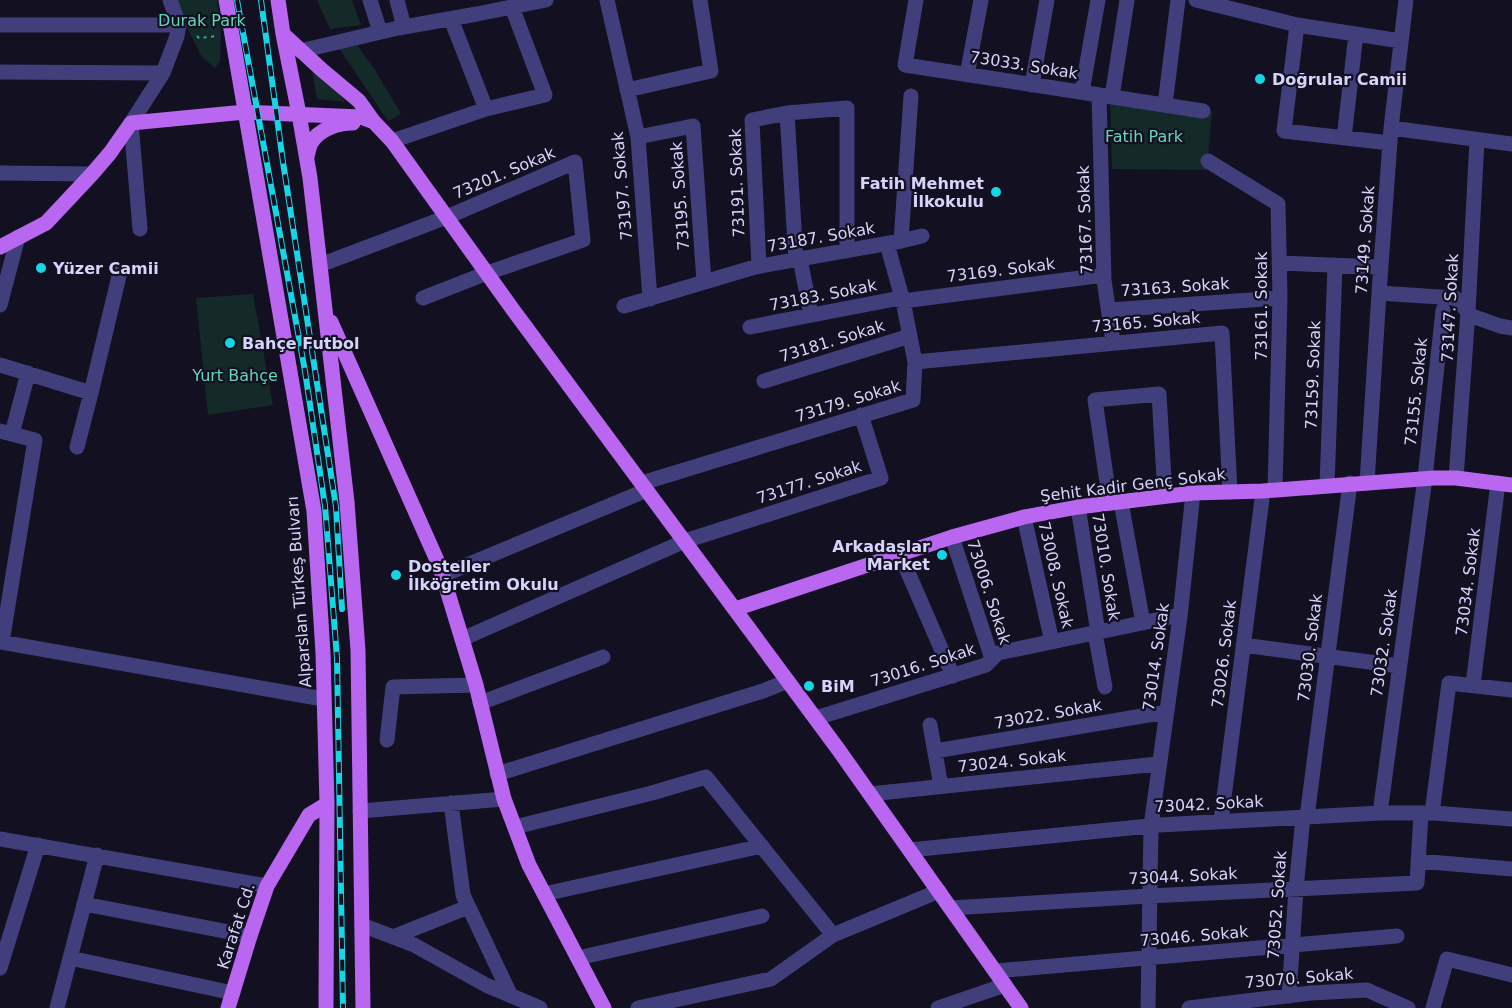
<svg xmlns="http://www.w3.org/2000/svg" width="1512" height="1008" font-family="'DejaVu Sans',sans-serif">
	<rect width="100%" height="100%" fill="#121021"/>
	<!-- green -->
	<path fill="#132a29" d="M173,0H217L221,30L220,61L215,68L202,57Z
		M317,0H352L361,25L330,29Z
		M307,43L345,102L317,99Z
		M336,44L357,45L375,70L401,114L388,121Z
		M1110,99L1212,112L1207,170L1112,169Z
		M253,294L273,405L208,415L196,298Z"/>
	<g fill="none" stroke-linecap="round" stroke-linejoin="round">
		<!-- path -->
		<path stroke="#3aa89f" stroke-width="2" stroke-dasharray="3 4.5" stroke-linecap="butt" d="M197,36L199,38L217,36"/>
		<!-- minor -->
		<path stroke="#403f7b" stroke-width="15" d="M370,0L380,32
			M397,0L404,27
			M607,0L638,137L650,299
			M916,0L905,65L1203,111
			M1196,0L1297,25L1401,41
			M451,19L486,109
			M0,25H179
			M1297,25L1284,131L1390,143
			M300,51L398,28L477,14L546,0
			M0,72L163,73
			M967,75L981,0
			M1032,85L1047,0
			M627,90L711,71L700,0
			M1082,92L1098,0
			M1099,95L1104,280L1113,342
			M1112,97L1127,0
			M1165,105L1178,0
			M787,113L796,260
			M1391,128L1512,144
			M638,137L693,126L704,282
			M1344,138L1356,34
			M392,141L486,109L545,95L512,7
			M1208,161L1278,204L1280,298L1275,489
			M0,173L92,174
			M140,229L131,123L163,73L177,36L179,25L170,0
			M901,241L911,96
			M800,259L811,315
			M1279,263L1380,267
			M320,265L447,217L575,162L583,240L487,273L423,298
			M759,266L752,120L787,113L847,108V251
			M1379,293L1455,298L1472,316L1500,326L1512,328
			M0,305L18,237
			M624,306L755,267L901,241L922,236
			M1109,310L1280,298
			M750,327L895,299L903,301L1104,275
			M915,362L1222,333L1230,492
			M0,365L91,393
			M764,381L910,336
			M0,431L35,440L2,642
			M12,434L28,373
			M77,447L91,393L120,272
			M1456,478L1468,312L1477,140
			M642,483L913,400L915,362L903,301L887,244
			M1367,483L1379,293L1391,128L1406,0
			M1327,486L1335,265
			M1121,502L1143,623
			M1110,503L1095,400L1159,394L1165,496
			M1078,507L1098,632
			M1024,517L1052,642
			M952,537L992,659
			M900,554L953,676
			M443,575L647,490
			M1095,633L1105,687
			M462,639L685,541L881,478L861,415
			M0,642L323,699
			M1243,645L1399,666
			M1473,685L1498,483
			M480,703L603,657
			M816,718L986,665L998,653L1180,615
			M930,725L941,786
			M387,740L393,687L476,685
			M935,751L1166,712
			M497,774L763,691L788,681
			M870,794L1158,764
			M451,803L463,895L511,996
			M360,811L504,799
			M1380,813L1425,478L1443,310
			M1432,813L1449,683L1512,690
			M1307,817L1350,483
			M1221,821L1263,491
			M515,827L652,793L706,777L833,935L939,891
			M0,839L267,886
			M910,850L1159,825L1380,813H1434L1512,819
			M1418,861L1512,869
			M544,894L762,846
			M84,904L250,936
			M950,908L1149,896L1417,883L1421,813
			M362,925L414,945L486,985L540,1008
			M393,937L468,907
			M70,958L233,993
			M578,958L762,916
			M0,968L38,845
			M995,971L1397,936
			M1289,996L1296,889L1303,817
			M57,1008L97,855
			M638,1008L771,979L833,935
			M938,1008L1005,985
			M1148,1008L1151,826L1180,617L1193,493
			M1189,1008L1311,993L1367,990L1408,1008
			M1433,1008L1447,959L1512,975"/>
		<!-- major -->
		<path stroke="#b966f0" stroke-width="15" d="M226,0L314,511L323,653L327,804L326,1008
			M278,0L283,34L299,114L310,178L347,502L358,650L363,1008
			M283,34L322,70L359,101L374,122L392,141L511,307L838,749L1021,1008
			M307,157C308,153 309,147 311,143C319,129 338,123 353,123
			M0,247L46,223L92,174L110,153L131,123L245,112L361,117L374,122
			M331,322L440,567L476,685L504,799L529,865L604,1008
			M735,609L952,537L1024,517L1078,507L1193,493L1263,491L1434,478H1456L1512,485
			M228,1008L250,936L267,886L309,815L327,804"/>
		<defs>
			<path id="rail" d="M237,0L305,371L325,506L337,658L343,1008
				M261,0L283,162L336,507L342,609"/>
		</defs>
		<!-- rail casing -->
		<use href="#rail" stroke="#16d5e4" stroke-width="6"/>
		<!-- rail -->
		<use href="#rail" stroke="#121021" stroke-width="4" stroke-dasharray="11" stroke-linecap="butt"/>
	</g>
	<!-- markers -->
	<g fill="#16d5e4" stroke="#121021" stroke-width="2">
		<circle cx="1260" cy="79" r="6"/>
		<circle cx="996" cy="192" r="6"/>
		<circle cx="41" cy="268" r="6"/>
		<circle cx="230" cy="343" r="6"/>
		<circle cx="942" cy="555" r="6"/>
		<circle cx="396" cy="575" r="6"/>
		<circle cx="809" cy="686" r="6"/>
	</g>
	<g text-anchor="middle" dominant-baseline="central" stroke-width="4.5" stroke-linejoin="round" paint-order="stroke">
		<!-- park labels -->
		<g font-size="16" fill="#67d4b6" stroke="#121021">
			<text x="202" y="20">Durak Park</text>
			<text x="1144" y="136">Fatih Park</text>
			<text x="235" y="375">Yurt Bahçe</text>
		</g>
		<!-- street labels -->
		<g font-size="16" fill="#d7d4fb" stroke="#121021">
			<text transform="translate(1024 65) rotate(9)">73033. Sokak</text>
			<text transform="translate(504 173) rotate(-23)">73201. Sokak</text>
			<text transform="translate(737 183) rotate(-92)">73191. Sokak</text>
			<text transform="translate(622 186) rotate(-95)">73197. Sokak</text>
			<text transform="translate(680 196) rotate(-94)">73195. Sokak</text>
			<text transform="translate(1085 220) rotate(-92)">73167. Sokak</text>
			<text transform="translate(821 237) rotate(-10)">73187. Sokak</text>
			<text transform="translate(1365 240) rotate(-86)">73149. Sokak</text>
			<text transform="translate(1001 270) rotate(-7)">73169. Sokak</text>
			<text transform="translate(1175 287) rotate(-4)">73163. Sokak</text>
			<text transform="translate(823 295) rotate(-11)">73183. Sokak</text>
			<text transform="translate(1261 306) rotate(-90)">73161. Sokak</text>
			<text transform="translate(1450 308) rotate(-87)">73147. Sokak</text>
			<text transform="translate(1146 322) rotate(-5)">73165. Sokak</text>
			<text transform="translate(832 341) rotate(-17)">73181. Sokak</text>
			<text transform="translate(1313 375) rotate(-88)">73159. Sokak</text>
			<text transform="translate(1416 392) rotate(-84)">73155. Sokak</text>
			<text transform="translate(848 401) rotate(-17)">73179. Sokak</text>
			<text transform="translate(809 482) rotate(-18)">73177. Sokak</text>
			<text transform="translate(1133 485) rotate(-7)">Şehit Kadir Genç Sokak</text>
			<text transform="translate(1106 567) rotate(81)">73010. Sokak</text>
			<text transform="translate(1056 575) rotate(77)">73008. Sokak</text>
			<text transform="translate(1468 582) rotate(-83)">73034. Sokak</text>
			<text transform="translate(299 592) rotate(-94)">Alparslan Türkeş Bulvarı</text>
			<text transform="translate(989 592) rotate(72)">73006. Sokak</text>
			<text transform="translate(1384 643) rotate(-82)">73032. Sokak</text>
			<text transform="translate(1310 648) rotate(-83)">73030. Sokak</text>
			<text transform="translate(1224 654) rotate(-83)">73026. Sokak</text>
			<text transform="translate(1156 657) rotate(-82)">73014. Sokak</text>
			<text transform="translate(923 665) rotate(-18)">73016. Sokak</text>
			<text transform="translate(1048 714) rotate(-10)">73022. Sokak</text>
			<text transform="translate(1012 761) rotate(-6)">73024. Sokak</text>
			<text transform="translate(1209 804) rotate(-3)">73042. Sokak</text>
			<text transform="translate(1183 876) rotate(-3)">73044. Sokak</text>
			<text transform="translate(1277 905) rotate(-86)">73052. Sokak</text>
			<text transform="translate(236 926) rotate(-72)">Karafat Cd.</text>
			<text transform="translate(1194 936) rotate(-5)">73046. Sokak</text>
			<text transform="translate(1299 978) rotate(-5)">73070. Sokak</text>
		</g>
		<!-- poi labels -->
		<g font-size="16" font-weight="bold" fill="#d7d4fb" stroke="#121021" text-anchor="start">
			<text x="1272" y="79">Doğrular Camii</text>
			<text x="984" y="183" text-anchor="end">Fatih Mehmet<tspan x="984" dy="18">İlkokulu</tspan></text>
			<text x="53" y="268">Yüzer Camii</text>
			<text x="242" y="343">Bahçe Futbol</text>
			<text x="930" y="546" text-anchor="end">Arkadaşlar<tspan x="930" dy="18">Market</tspan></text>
			<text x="408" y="566">Dosteller<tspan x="408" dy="18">İlköğretim Okulu</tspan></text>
			<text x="821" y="686">BiM</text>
		</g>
	</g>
</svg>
